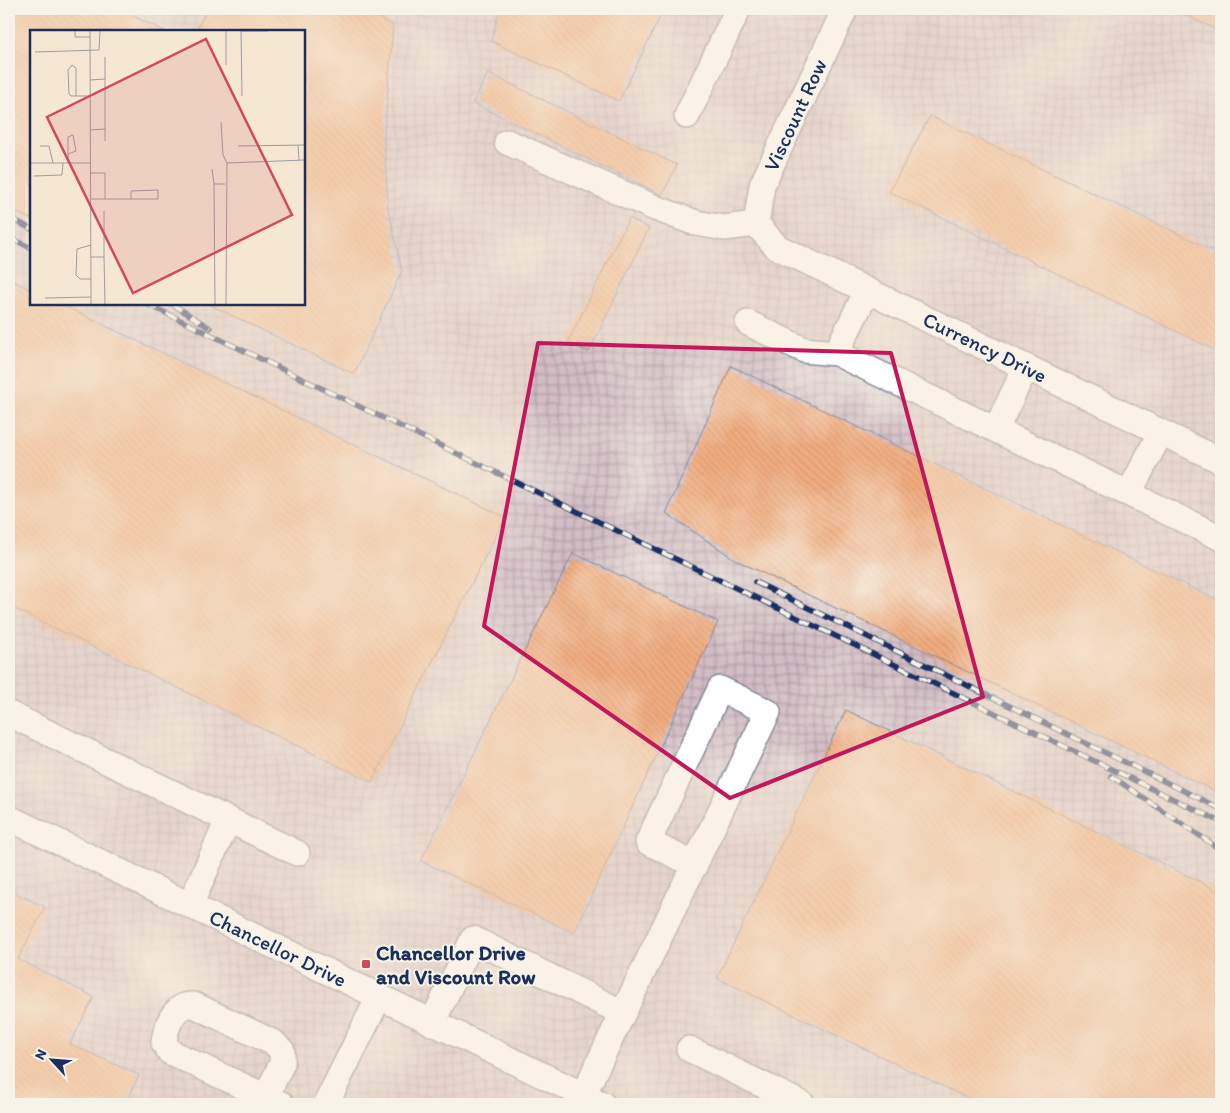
<svg xmlns="http://www.w3.org/2000/svg" width="1230" height="1113" font-family="Itim,sans-serif">
	<defs>
		<pattern id="industrial-grid" width="8" height="8" patternUnits="userSpaceOnUse" patternTransform="scale(1.25)"><rect width="8" height="8" fill="#d2bdc5"/><path d="M0 4h8M4 0v8" fill="none" stroke="#aa9aa3"/></pattern>
		<pattern id="building-back-hatch" width="6" height="6" patternUnits="userSpaceOnUse" patternTransform="scale(1.25)"><rect width="6" height="6" fill="#f2ac7e"/><path d="M-1 5l2 2M0 0l6 6M5-1l2 2" fill="none" stroke="#cf946f"/></pattern>
	</defs>
	<rect width="100%" height="100%" fill="#f7f3e8"/>
	<filter id="ink" filterUnits="userSpaceOnUse"><feTurbulence type="fractalNoise" baseFrequency=".02" numOctaves="2"/><feDisplacementMap in="SourceGraphic" scale="10" xChannelSelector="R" yChannelSelector="G"/><feConvolveMatrix kernelMatrix="1 2 1 2 8 2 1 2 1" color-interpolation-filters="sRGB"/></filter>
	<filter id="wash" filterUnits="userSpaceOnUse"><feTurbulence type="fractalNoise" baseFrequency=".0096" numOctaves="4" result="noise"/><feDisplacementMap in="SourceGraphic" scale="20" xChannelSelector="R" yChannelSelector="G"/><feGaussianBlur stdDeviation="1.12" result="paint"/><feColorMatrix in="noise" values="0 0 0 0 0 0 0 0 0 0 0 0 0 0 0 0 0 1.4 0 .05"/><feComposite in="paint" operator="in"/></filter>
	<g filter="url(#wash)">
		<rect width="100%" height="100%" fill="#f5e7d2"/>
		<!-- industrial -->
		<path fill="url(#industrial-grid)" fill-rule="evenodd" d="M9,9H1221V1104H9ZM31,31H304V304H31Z"/>
		<g id="blocks">
			<!-- building -->
			<path fill="url(#building-back-hatch)" d="M9,9H118L165,31H31V219L9,209Z
				M207,9H361L393,25L384,137L388,208L402,271L354,374L208,304H304V31H196Z
				M500,9H664L619,101L491,41Z
				M1172,9H1221V32Z
				M488,73L677,165L662,195L473,103Z
				M930,116L1221,254V353L889,192Z
				M629,218L649,228L589,352L568,342Z
				M9,279L31,290V304H60L505,517L372,782L9,606Z
				M731,366L1221,602V794L736,560L666,513Z
				M573,553L718,622L574,933L421,861Z
				M846,710L1221,892V1104H980L717,978Z
				M9,890L45,907L18,959L94,997L70,1044L139,1075L125,1104H9Z"/>
		</g>
	</g>
	<g filter="url(#ink)">
		<use href="#blocks" fill-opacity="0" stroke="#888b98" stroke-width="1"/>
		<g fill="none" stroke-linecap="round" stroke-linejoin="round">
			<defs>
				<path id="minor" d="M687,116L738,9
					M507,142L655,208L696,223L724,228L756,224
					M756,224L777,247L1221,461
					M756,224L762,185L845,9
					M867,291L836,353L1221,538
					M748,323L804,350L836,353
					M996,429L1026,367
					M1129,493L1161,432
					M9,714L297,853
					M9,818L602,1104
					M190,905L228,820
					M623,1013L768,712L720,689L648,842L695,865
					M432,1023L473,939L623,1013L583,1095
					M689,1049L802,1104
					M266,1097L282,1063V1051L274,1043L194,1005C190,1005 185,1005 182,1007C170,1014 165,1031 164,1043L170,1052L281,1104
					M326,1104L379,997"/>
			</defs>
			<!-- minor casing -->
			<use href="#minor" stroke="#888b98" stroke-width="28"/>
			<!-- minor -->
			<use href="#minor" stroke="#fff" stroke-width="25"/>
			<defs>
				<path id="rail" d="M9,217L31,229
					M9,237L31,248
					M147,304L1221,822
					M172,304L210,328
					M755,582L1221,809
					M1111,776L1221,850"/>
			</defs>
			<!-- rail casing -->
			<use href="#rail" stroke="#1b2f5e" stroke-width="5.5"/>
			<!-- rail -->
			<use href="#rail" stroke="#f7f3e8" stroke-width="4" stroke-dasharray="11" stroke-linecap="butt"/>
		</g>
	</g>
	<!-- marked area -->
	<path d="M0 0H1230V1113H0ZM538,343L891,353L983,697L730,798L484,626Z" fill="#f5e7d2" fill-opacity=".55" fill-rule="evenodd"/>
	<path fill="none" stroke="#c2185b" stroke-width="4" stroke-linejoin="round" d="M538,343L891,353L983,697L730,798L484,626Z"/>
	<!-- markers -->
	<rect fill="#d1495b" stroke="#f7f3e8" stroke-width="2" x="361" y="959" width="10" height="10" rx="2.5"/>
	<g text-anchor="middle" dominant-baseline="central" stroke-width="4" stroke-linejoin="round" paint-order="stroke">
		<!-- street labels -->
		<g font-size="21" fill="#1b2f5e" stroke="#f7f3e8">
			<text transform="translate(795 115) rotate(-65)">Viscount Row</text>
			<text transform="translate(985 347) rotate(26)">Currency Drive</text>
			<text transform="translate(278 948) rotate(26)">Chancellor Drive</text>
		</g>
		<!-- poi labels -->
		<g font-size="21" font-weight="bold" fill="#1b2f5e" stroke="#f7f3e8" text-anchor="start">
			<text x="376" y="952">Chancellor Drive<tspan x="376" dy="24">and Viscount Row</tspan></text>
		</g>
	</g>
	<!-- overview -->
	<g transform="translate(30 30)">
		<rect width="275" height="275" fill="#f5e7d2"/>
		<path fill="none" stroke="#9e9da4" stroke-width="1" d="M45,1V7H60M60,1L61,274M196,1V35M211,1L212,66M211,1H238M5,22L69,20L70,1M75,27V111M60,50L75,49M46,66V38L42,35L38,40L39,64L41,66H60M191,92L193,125L197,133M60,100L75,99M268,115L269,130M10,116H19L23,133M208,116L275,115M0,133H60M38,133V107L43,105L46,121L38,124M197,133L275,130M182,139L184,154M60,143H75V169H60M4,146L32,145L33,133M75,169H128V160L101,161V169M61,215L47,219L46,245L50,249H61M61,227H74L75,274M74,227V181M15,268L61,267M185,274L184,154H195M196,274L197,133"/>
		<path fill="#d1495b" fill-opacity="0.15" stroke="#d1495b" stroke-width="2.5" d="M176,9L262,185L103,263L17,87Z"/>
		<rect width="275" height="275" fill="none" stroke="#1b2f5e" stroke-width="2.5"/>
	</g>
	<!-- margin -->
	<rect width="1230" height="1113" fill="none" stroke="#f7f3e8" stroke-width="30"/>
	<!-- north arrow -->
	<g transform="translate(52 1060) rotate(296)" stroke="#f7f3e8" stroke-width="4" paint-order="stroke">
	<path d="M0-4L9 19L0 12L-9 19Z" fill="#1b2f5e"/>
	<text y="-8" font-size="14" font-weight="bold" text-anchor="middle" fill="#1b2f5e">N</text>
	</g>
</svg>
